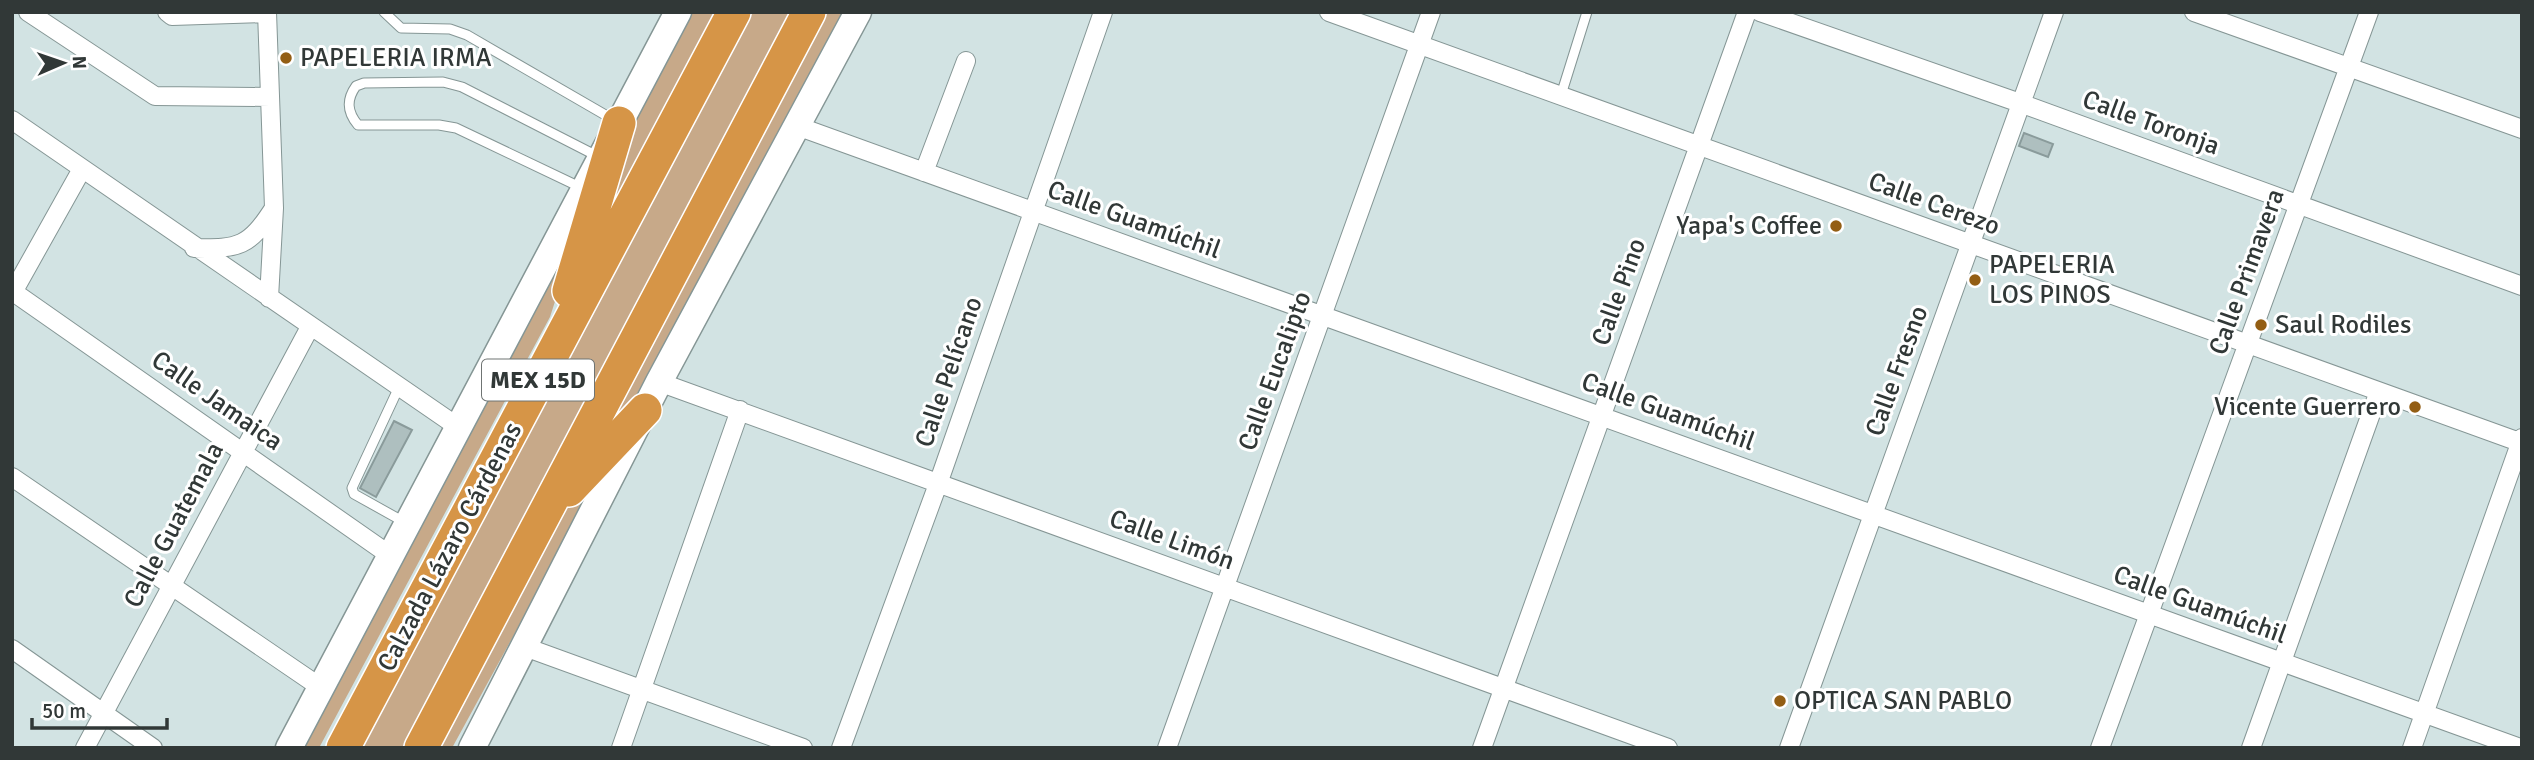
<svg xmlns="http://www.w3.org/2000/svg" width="2534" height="760" font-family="Signika,sans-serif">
	<rect width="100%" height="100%" fill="#d2e3e3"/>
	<!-- green -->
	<path fill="#c7a989" d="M687,12H715L584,258L627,124Z
		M748,12H791L402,748H356Z
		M816,12H844L638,402L573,468Z
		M590,193L550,317L319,748H298Z
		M609,461L452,748H429L540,531Z"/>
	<!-- building -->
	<path fill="#aebfbf" stroke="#8a9b9b" stroke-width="2" d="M2024,133L2053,144L2048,157L2019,146Z
		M394,421L412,430L376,497L360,488Z"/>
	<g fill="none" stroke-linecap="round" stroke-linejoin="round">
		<defs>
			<path id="lane" d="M384,12L401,28L450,29L467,35L614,120
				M1561,95L1587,12
				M582,188L456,128L439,125H358C347,112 346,100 356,86L364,83L443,82L462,87L599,157
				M399,387L352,488L354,494L406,523"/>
			<path id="street" d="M28,12L155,96L270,97
				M167,12L172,16L267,13
				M267,12L274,208L269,298
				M1329,12L2522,443
				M1760,12L2020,103L2522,286
				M2194,12L2522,129
				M12,120L458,427
				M797,126L2520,748
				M924,172L966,61
				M194,248C239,249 249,247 274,208
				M12,291L391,556
				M12,294L82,169
				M659,382L1668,748
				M12,477L320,687
				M525,647L803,748
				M12,649L153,748
				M85,748L310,327
				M621,748L740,410
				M841,748L938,484L1103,12
				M1167,748L1431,12
				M1482,748L1747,12
				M1789,748L2054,12
				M2100,748L2369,12
				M2251,748L2378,394
				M2412,748L2522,438"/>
			<path id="secondary" d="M289,748L678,12
				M472,748L659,382L858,12"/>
			<path id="highway" d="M569,291L619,123
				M569,490L645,410
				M343,748L734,12
				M421,748L809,12"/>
		</defs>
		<!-- lane casing -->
		<use href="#lane" stroke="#859695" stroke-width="11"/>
		<!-- street casing -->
		<use href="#street" stroke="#859695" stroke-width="20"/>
		<!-- secondary casing -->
		<use href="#secondary" stroke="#859695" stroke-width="29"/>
		<!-- highway casing -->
		<use href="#highway" stroke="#fff" stroke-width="36"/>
		<!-- lane -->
		<use href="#lane" stroke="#fff" stroke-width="9"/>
		<!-- street -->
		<use href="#street" stroke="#fff" stroke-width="18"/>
		<!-- secondary -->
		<use href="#secondary" stroke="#fff" stroke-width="26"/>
		<!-- highway -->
		<use href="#highway" stroke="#d69547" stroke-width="33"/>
	</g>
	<!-- markers -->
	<g fill="#935e14" stroke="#fff" stroke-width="2.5">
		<circle cx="286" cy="58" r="7"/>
		<circle cx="1836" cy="226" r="7"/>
		<circle cx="1975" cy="280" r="7"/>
		<circle cx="2261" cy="325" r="7"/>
		<circle cx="2415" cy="407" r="7"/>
		<circle cx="1780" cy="701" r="7"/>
	</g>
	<g text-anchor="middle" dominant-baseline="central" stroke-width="6" stroke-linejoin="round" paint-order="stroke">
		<!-- shield labels -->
		<rect fill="#fff" stroke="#6f7473" stroke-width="2" x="482" y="359.5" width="112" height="41" rx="5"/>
		<g font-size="24" font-weight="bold" fill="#313837">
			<text x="538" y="380">MEX 15D</text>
		</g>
		<!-- poi labels -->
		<g font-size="26" fill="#313837" stroke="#fff" text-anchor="start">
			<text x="300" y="58">PAPELERIA IRMA</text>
			<text x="1822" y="226" text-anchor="end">Yapa's Coffee</text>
			<text x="1989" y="265">PAPELERIA<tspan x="1989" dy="30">LOS PINOS</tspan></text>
			<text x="2275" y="325">Saul Rodiles</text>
			<text x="2401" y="407" text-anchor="end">Vicente Guerrero</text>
			<text x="1794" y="701">OPTICA SAN PABLO</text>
		</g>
		<!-- street labels -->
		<g font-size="26" fill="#313837" stroke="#fff">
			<text transform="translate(2151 123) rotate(20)">Calle Toronja</text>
			<text transform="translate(1934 204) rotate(20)">Calle Cerezo</text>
			<text transform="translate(1134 220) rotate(20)">Calle Guamúchil</text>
			<text transform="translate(2247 272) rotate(-70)">Calle Primavera</text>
			<text transform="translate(1619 292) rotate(-70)">Calle Pino</text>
			<text transform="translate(1275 371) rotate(-70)">Calle Eucalipto</text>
			<text transform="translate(1897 371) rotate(-70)">Calle Fresno</text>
			<text transform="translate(949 372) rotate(-71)">Calle Pelícano</text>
			<text transform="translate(217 401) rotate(35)">Calle Jamaica</text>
			<text transform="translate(1668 412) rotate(20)">Calle Guamúchil</text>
			<text transform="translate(174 525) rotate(-62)">Calle Guatemala</text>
			<text transform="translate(1172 540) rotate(20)">Calle Limón</text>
			<text transform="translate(450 547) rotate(-62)">Calzada Lázaro Cárdenas</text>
			<text transform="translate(2200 605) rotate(20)">Calle Guamúchil</text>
		</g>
	</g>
	<!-- border -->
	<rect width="2534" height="760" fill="none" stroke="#313837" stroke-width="28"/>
	<!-- north arrow -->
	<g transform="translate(63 63) rotate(88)" stroke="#ffffff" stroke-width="5" paint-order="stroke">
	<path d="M0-5L12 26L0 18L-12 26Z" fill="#313837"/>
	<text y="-10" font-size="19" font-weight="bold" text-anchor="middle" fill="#313837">N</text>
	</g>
	<!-- scale -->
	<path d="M32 718v10h135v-10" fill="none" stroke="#313837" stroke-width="3.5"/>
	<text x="42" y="718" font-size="21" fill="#313837" stroke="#ffffff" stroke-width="5" paint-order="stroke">50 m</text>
</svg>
